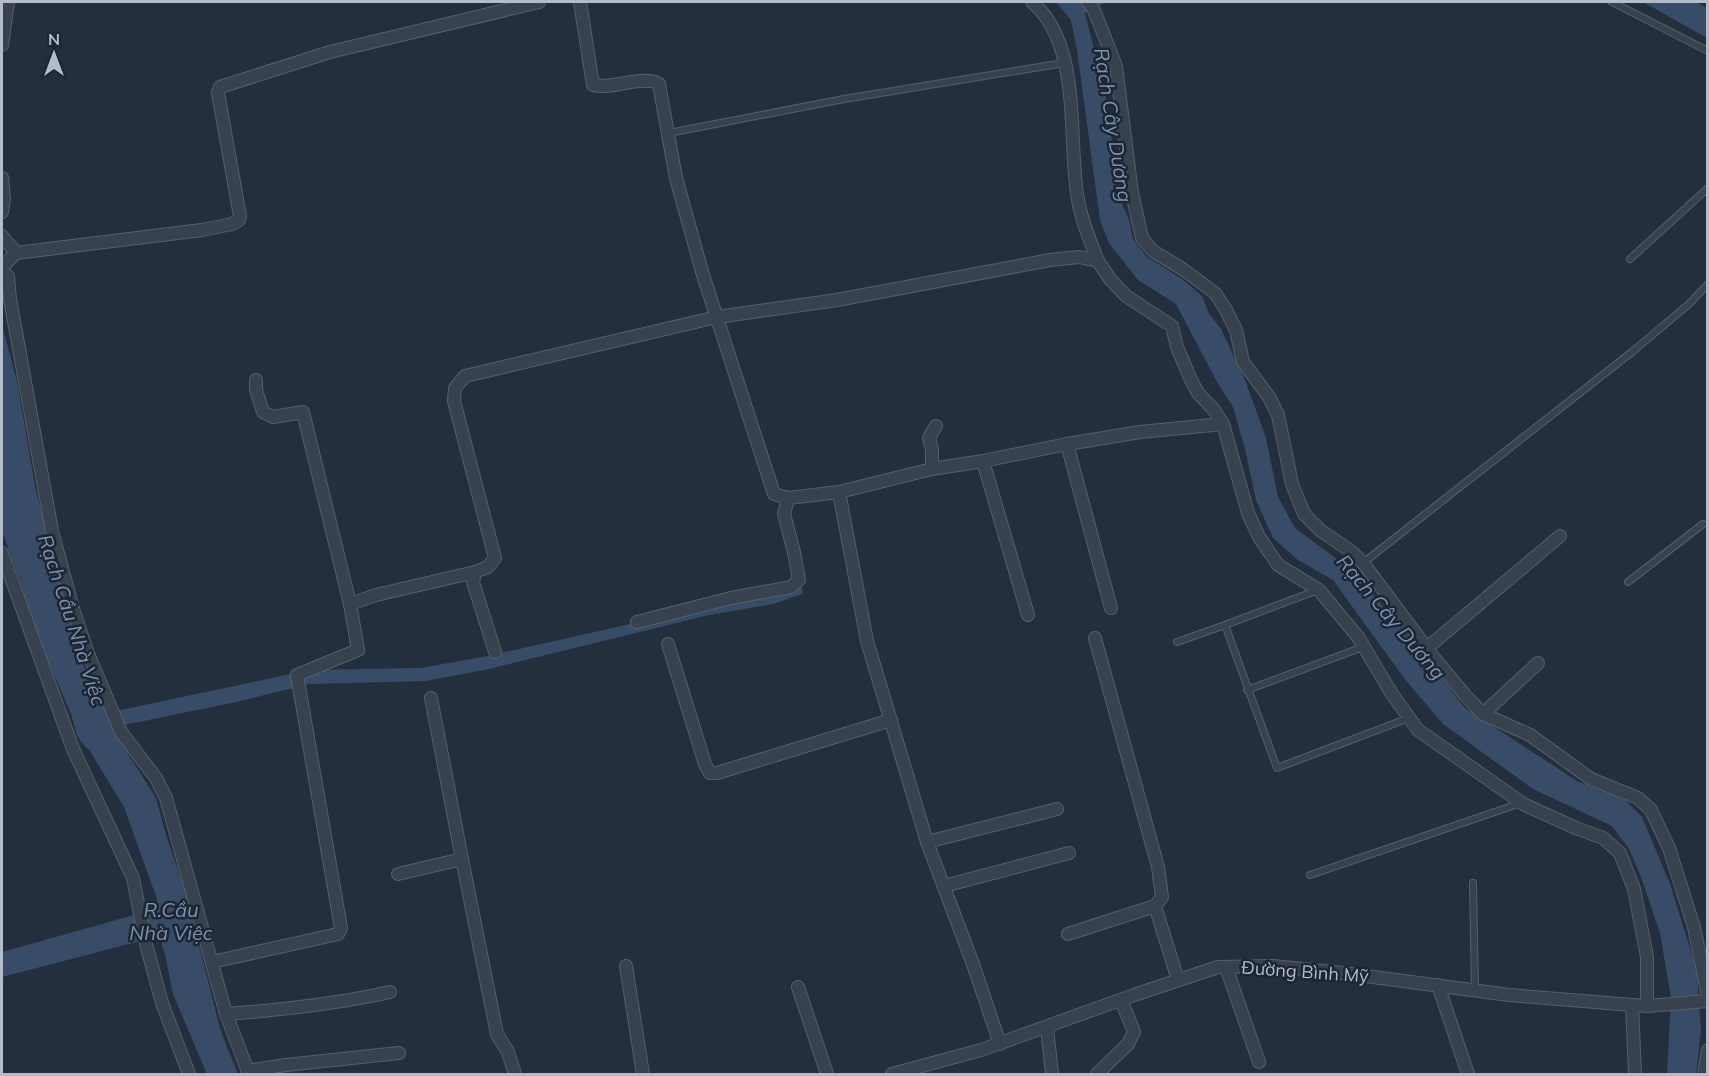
<svg xmlns="http://www.w3.org/2000/svg" width="1709" height="1076" viewBox="0 0 1709 1076" font-family="Mulish,sans-serif">
  <style>
    .water { fill: #394c67 }
    .lines { fill: none; stroke-linecap: round; stroke-linejoin: round }
    .lane-casing { stroke: #565f6c; stroke-width: 8 }
    .street-casing { stroke: #565f6c; stroke-width: 14 }
    .lane { stroke: #38414e; stroke-width: 6 }
    .street { stroke: #38414e; stroke-width: 12 }
    .labels { text-anchor: middle; stroke-width: 5; stroke-linejoin: round; paint-order: stroke }
    .street-label { font-size: 18px; fill: #b4bcc9; stroke: #1d2633 }
    .water-label { font-size: 20px; font-style: italic; fill: #7c92b1; stroke: #1d2633 }
  </style>
  <rect width="100%" height="100%" fill="#242f3e"/>
  <g class="water">
    <polygon points="1056,2 1106,2 1085,13 1106,97 1120,199 1129,220 1133,239 1147,257 1182,279 1202,296 1208,312 1221,329 1245,380 1266,438 1278,497 1295,528 1353,571 1408,636 1465,708 1577,781 1625,800 1642,817 1670,884 1697,971 1701,1031 1696,1074 1667,1074 1671,998 1660,933 1641,877 1629,849 1612,826 1533,789 1443,724 1404,678 1333,580 1298,560 1273,538 1256,500 1245,449 1233,407 1217,382 1176,304 1138,280 1109,243 1100,220 1077,50 1071,20"/>
    <polygon points="1643,2 1696,2 1707,8 1707,38"/>
    <polygon points="2,325 17,381 35,486 69,617 82,662 100,703 111,712 310,670 421,668 488,656 799,586 803,590 802,594 773,604 709,615 489,669 426,681 310,684 236,702 124,725 116,735 156,798 166,835 185,890 221,1032 238,1074 207,1074 173,994 165,954 160,939 152,938 2,977 2,952 152,910 157,905 157,899 124,807 90,751 81,742 77,735 71,714 32,623 22,586 2,531"/>
  </g>
  <g class="lines">
    <defs>
      <g id="lane">
        <polyline points="1612,2 1708,51"/>
        <polyline points="669,133 844,99 1064,63"/>
        <polyline points="1630,259 1708,188"/>
        <polyline points="1363,563 1632,352 1689,304 1708,284"/>
        <polyline points="1628,582 1703,524"/>
        <polyline points="1225,625 1277,768 1409,718"/>
        <polyline points="1177,642 1225,625 1318,590"/>
        <polyline points="1247,690 1363,647"/>
        <polyline points="1310,875 1521,803"/>
        <polyline points="1473,883 1475,990"/>
      </g>
      <g id="street">
        <path d="M580 2 593 85C610 90 647 74 659 84L676 178 703 275 774 494 788 498 839 492 932 469 983 461 1067 444 1140 432 1223 424"/>
        <path d="M1032 2C1083 45 1067 140 1078 200 1082 222 1090 241 1098 261"/>
        <polyline points="1088,2 1094,10 1116,66 1132,193 1142,238 1153,251 1184,270 1215,293 1226,310 1236,330 1243,362 1269,397 1278,415 1292,484 1304,514 1320,530 1352,552 1363,563 1434,658 1465,695 1483,714 1530,735 1591,779 1638,798 1651,810 1669,848 1694,927 1708,996"/>
        <polyline points="2,45 8,2"/>
        <polyline points="2,178 4,199 2,212"/>
        <polyline points="2,236 16,253 2,267"/>
        <polyline points="16,253 202,230 232,224 239,220 240,216 218,93 220,87 330,52 539,2"/>
        <polyline points="2,272 8,276 10,299 52,531 74,612 87,651 121,732 156,778 166,798 226,1014 249,1074"/>
        <polyline points="256,380 256,390 263,412 273,417 303,412 350,604"/>
        <polyline points="1067,444 1111,608"/>
        <polyline points="983,461 1028,615"/>
        <polyline points="932,469 932,450 929,438 936,426"/>
        <polyline points="839,492 867,641 927,842 973,964 1000,1044"/>
        <polyline points="2,553 73,749 133,878 146,944 162,1003 189,1074"/>
        <polyline points="637,622 731,598 791,587 799,580 794,552 784,514 788,498"/>
        <polyline points="668,644 705,764 710,773 717,773 891,720"/>
        <polyline points="1427,648 1560,536"/>
        <polyline points="495,652 473,582 475,572 488,567 495,558 454,401 455,388 465,376 717,317 837,300 1050,260 1079,257 1098,261 1110,279 1126,296 1172,326 1177,347 1191,380 1198,393 1214,410 1223,424 1248,513 1259,537 1278,565 1319,590 1358,637 1392,694 1418,730 1525,805 1576,828 1603,838 1620,853 1634,889 1647,957 1647,1006"/>
        <polyline points="1483,714 1538,663"/>
        <polyline points="927,842 1057,809"/>
        <polyline points="462,859 497,1034 508,1052 515,1074"/>
        <polyline points="398,874 462,859 431,698"/>
        <polyline points="944,886 1069,853"/>
        <polyline points="1155,906 1178,980"/>
        <polyline points="1068,934 1155,906 1162,897 1158,867 1095,638"/>
        <polyline points="212,962 338,934 341,928 297,675 358,650 350,604 376,595 475,572"/>
        <polyline points="626,966 643,1074"/>
        <polyline points="1226,967 1259,1062"/>
        <polyline points="1438,985 1468,1074"/>
        <polyline points="798,987 827,1074"/>
        <polyline points="1632,1005 1635,1074"/>
        <path d="M226 1014C281 1010 336 1004 390 992"/>
        <polyline points="1047,1028 1052,1074"/>
        <polyline points="247,1071 286,1065 399,1053"/>
        <polyline points="892,1074 981,1050 1134,995 1218,967 1273,966 1343,973 1509,995 1632,1005 1647,1006 1708,1001"/>
        <polyline points="1097,1074 1128,1044 1134,1032 1121,1000"/>
        <polyline points="1704,1074 1708,1050"/>
      </g>
    </defs>
    <use href="#lane" class="lane-casing"/>
    <use href="#street" class="street-casing"/>
    <use href="#lane" class="lane"/>
    <use href="#street" class="street"/>
  </g>
  <g class="labels">
    <g class="street-label">
      <text transform="translate(1305 972) rotate(4)" y="6">Đường Bình Mỹ</text>
    </g>
    <g class="water-label">
      <text transform="translate(1113 125) rotate(81)" y="7">Rạch Cây Dương</text>
      <text transform="translate(1391 617) rotate(50)" y="7">Rạch Cây Dương</text>
      <text transform="translate(72 620) rotate(72)" y="7">Rạch Cầu Nhà Việc</text>
      <text x="171" y="917">R.Cầu<tspan x="171" dy="23">Nhà Việc</tspan></text>
    </g>
  </g>
  <rect width="1709" height="1076" fill="none" stroke="#b4bcc9" stroke-width="6"/>
  <g transform="translate(54 54)" stroke="#1d2633" stroke-width="4.5" paint-order="stroke">
  <path d="M0-4.5L10 22L0 15L-10 22Z" fill="#b4bcc9"/>
  <text y="-9" font-size="16" font-weight="bold" text-anchor="middle" fill="#b4bcc9">N</text>
  </g>
</svg>
